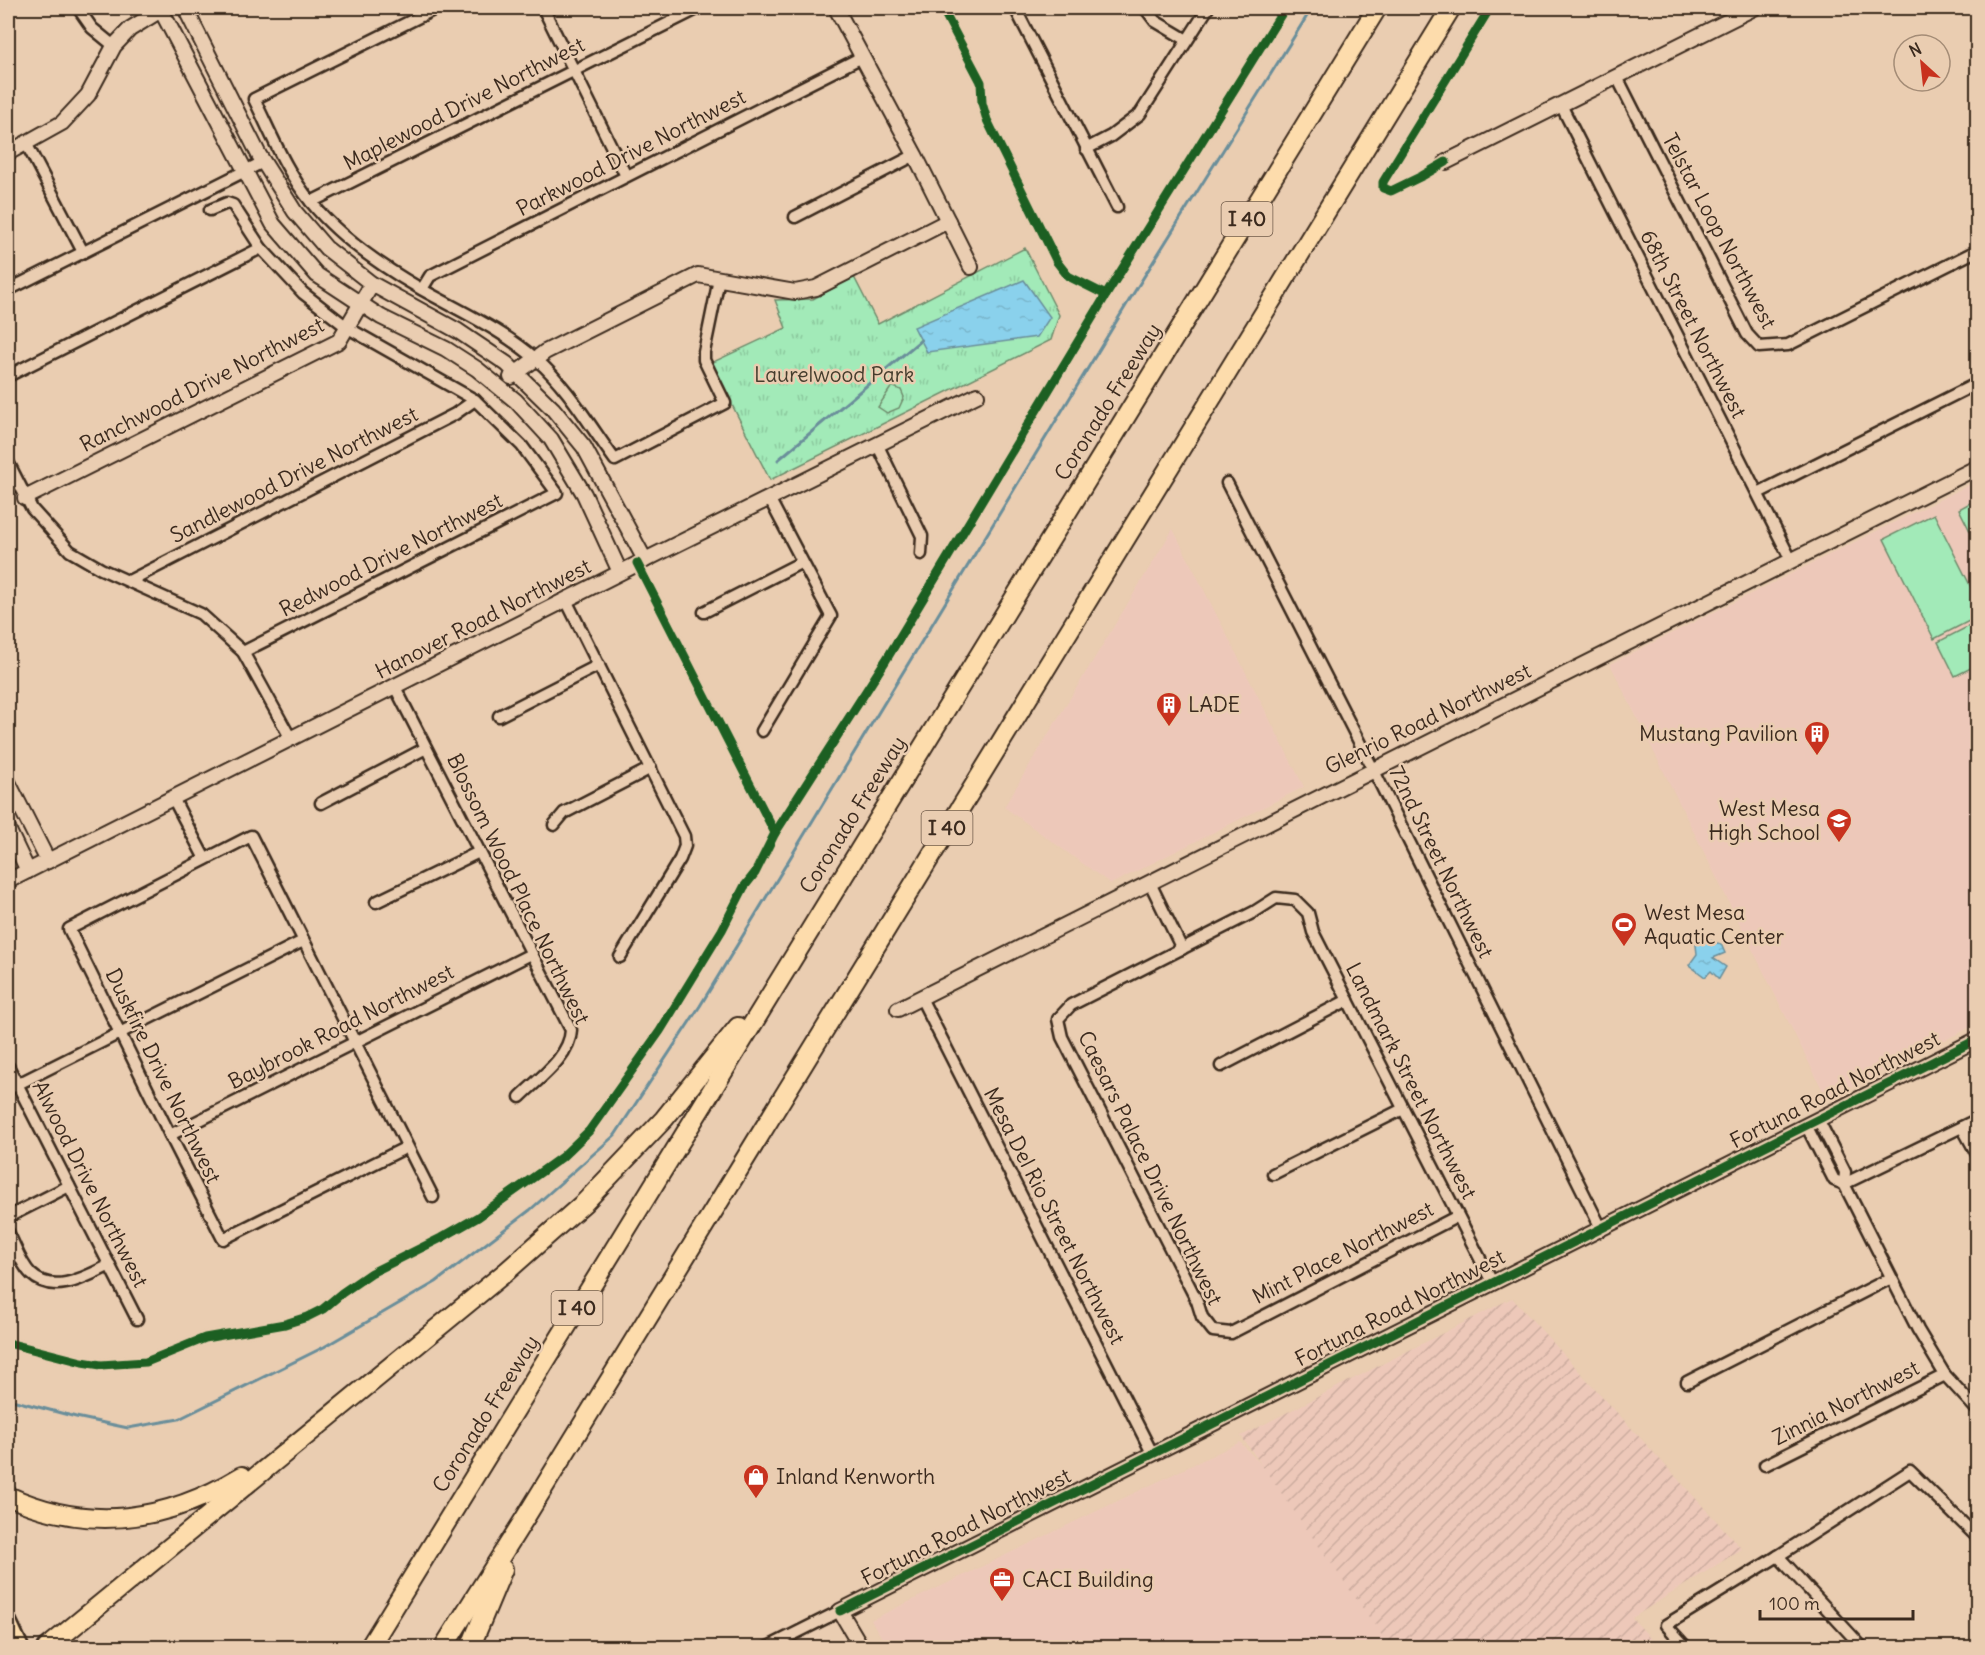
<svg xmlns="http://www.w3.org/2000/svg" width="1985" height="1655" viewBox="0 0 1985 1655" font-family="Delius,sans-serif">
  <style>
    .built { fill: #edc8b9 }
    .industrial { fill: url(#industrial-furrows) }
    .grass { fill: url(#grass-tufts); stroke: #6e8a6b; stroke-width: 1.5 }
    .garden { fill: #a2eab8; stroke: #6e8a6b; stroke-width: 1.5 }
    .water { fill: url(#water-ripples); stroke: #6a8e9a; stroke-width: 1.5 }
    .lines { fill: none; stroke-linecap: round; stroke-linejoin: round }
    .stream { stroke: #6a8e9a; stroke-width: 3 }
    .street-casing { stroke: #3b2a1e; stroke-width: 15 }
    .secondary-casing { stroke: #3b2a1e; stroke-width: 18 }
    .primary-casing { stroke: #3b2a1e; stroke-width: 21 }
    .highway-casing { stroke: #3b2a1e; stroke-width: 22 }
    .street { stroke: #eacdb1; stroke-width: 10 }
    .secondary { stroke: #eacdb1; stroke-width: 14 }
    .primary { stroke: #fddcac; stroke-width: 16 }
    .highway { stroke: #fddcac; stroke-width: 18 }
    .cycleway-casing { stroke: #eacdb1; stroke-width: 13 }
    .cycleway { stroke: #1b5e20; stroke-width: 9 }
    .labels { text-anchor: middle; stroke-width: 5; stroke-linejoin: round; paint-order: stroke }
    .shield { fill: #eacdb1; stroke: #705b4a; stroke-width: 1.5 }
    .shield-label { font-size: 20px; font-weight: bold; fill: #3b2a1e }
    .street-label { font-size: 21px; fill: #3b2a1e; stroke: #eacdb1 }
    .park-label { font-size: 21px; fill: #453d2d; stroke: #eacdb1 }
    .poi-label { font-size: 21px; fill: #3b2a1e; stroke: #eacdb1; text-anchor: start }
  </style>
  <defs>
    <pattern id="industrial-furrows" width="10" height="10" patternUnits="userSpaceOnUse" patternTransform="scale(1.5)"><rect width="10" height="10" fill="#edc8b9"/><path d="M-1 1l2-2M0 10L10 0M9 11l2-2" fill="none" stroke="#ccac9f"/></pattern>
    <pattern id="grass-tufts" width="24" height="20" patternUnits="userSpaceOnUse" patternTransform="scale(1.5)"><rect width="24" height="20" fill="#a2eab8"/><path d="M3 7l-1-3M5 7V3M7 7l1-3M15 17l-1-3M17 17v-4M19 17l1-3" fill="none" stroke="#8cc99e"/></pattern>
    <pattern id="water-ripples" width="26" height="14" patternUnits="userSpaceOnUse" patternTransform="scale(1.5)"><rect width="26" height="14" fill="#8ad1ec"/><path d="M2 4q2-2 4 0t4 0M15 11q2-2 4 0t4 0" fill="none" stroke="#78b4ca"/></pattern>
  </defs>
  <rect width="100%" height="100%" fill="#eacdb1"/>
  <filter id="ink" filterUnits="userSpaceOnUse"><feTurbulence type="fractalNoise" baseFrequency=".0167" numOctaves="2"/><feDisplacementMap in="SourceGraphic" scale="12" xChannelSelector="R" yChannelSelector="G"/><feConvolveMatrix kernelMatrix="1 2 1 2 8 2 1 2 1" color-interpolation-filters="sRGB"/></filter>
  <g filter="url(#ink)">
    <g class="built">
      <polygon points="1977,481 1977,1024 1827,1099 1610,664"/>
      <polygon points="1173,529 1304,787 1111,884 1004,807"/>
      <polygon points="1240,1442 1432,1647 888,1648 871,1620"/>
    </g>
    <polygon class="industrial" points="1512,1298 1742,1549 1632,1618 1659,1647 1390,1647 1241,1436"/>
    <polygon class="grass" points="1025,248 1059,315 1051,340 770,480 711,363 786,328 775,300 813,299 854,277 878,324"/>
    <g class="garden">
      <polygon points="892,386 901,390 904,397 899,408 887,413 878,407"/>
      <polygon points="1977,499 1977,545 1959,509"/>
      <polygon points="1934,514 1978,601 1977,617 1934,639 1884,539"/>
      <polygon points="1977,622 1977,665 1955,676 1938,642"/>
    </g>
    <g class="water">
      <polygon points="1024,280 1050,317 1037,337 927,352 914,327"/>
      <polygon points="1695,936 1721,944 1725,953 1713,958 1726,967 1719,979 1711,971 1705,977 1689,965 1697,954"/>
    </g>
    <g class="lines">
      <g class="stream">
        <polyline points="778,460 921,340"/>
        <polyline points="8,1399 76,1417 128,1428 179,1419 324,1347 436,1282 530,1210 615,1135 700,1006 1130,299 1312,8"/>
      </g>
      <defs>
        <g id="street">
          <polyline points="78,8 92,28 114,46"/>
          <path d="M437 8 254 99C271 133 286 172 311 202 340 238 381 266 421 289 460 311 503 330 537 360 568 387 590 426 615 460L725 403 704 360V352L719 279"/>
          <polyline points="543,8 626,176"/>
          <polyline points="1015,8 1117,207"/>
          <polyline points="1145,8 1155,21 1187,40"/>
          <polyline points="1617,77 1747,334 1759,347 1788,345 1978,250"/>
          <polyline points="1561,105 1791,560"/>
          <polyline points="26,143 83,252"/>
          <polyline points="1086,149 1111,136 1140,114 1208,8"/>
          <polyline points="311,202 699,8"/>
          <polyline points="210,210 227,203 233,205 261,248 303,293 348,328 475,400 522,446 557,493 243,652"/>
          <polyline points="795,217 915,155"/>
          <polyline points="422,289 430,276 862,57"/>
          <polyline points="8,290 263,162"/>
          <polyline points="8,376 261,248"/>
          <polyline points="877,444 922,536 921,554"/>
          <polyline points="8,462 32,509 70,551 101,569 201,614 243,652 291,739"/>
          <polyline points="1227,483 1373,769 1601,1228"/>
          <polyline points="1758,493 1978,383"/>
          <polyline points="129,581 455,414 475,400"/>
          <polyline points="566,600 684,836 685,846 680,859 620,957"/>
          <polyline points="704,612 802,562"/>
          <path d="M395 687 571 1030C570 1057 538 1079 520 1097"/>
          <polyline points="499,716 599,665"/>
          <polyline points="762,731 831,616 769,498"/>
          <polyline points="173,798 205,859"/>
          <polyline points="321,803 426,748"/>
          <polyline points="554,825 564,813 651,768"/>
          <polyline points="1150,883 1182,949"/>
          <polyline points="376,902 479,852"/>
          <polyline points="921,998 1152,1453"/>
          <polyline points="8,1066 137,1319"/>
          <polyline points="1221,1066 1348,1000"/>
          <polyline points="8,1089 303,941"/>
          <polyline points="1818,1119 1845,1172 1844,1184 1918,1330 1945,1375 1978,1411"/>
          <polyline points="1806,1125 1834,1180 1844,1184"/>
          <polyline points="1962,1127 1978,1156"/>
          <polyline points="170,1135 531,954"/>
          <polyline points="407,1147 223,1239 170,1135 69,929 251,836 433,1197"/>
          <polyline points="1273,1174 1403,1109"/>
          <polyline points="1844,1184 1978,1119"/>
          <polyline points="1458,1216 1231,1333 1213,1331 1202,1317 1197,1301 1062,1037 1058,1019 1071,1005 1254,912 1276,898 1295,900 1308,913 1313,932 1492,1282"/>
          <polyline points="8,1217 69,1186"/>
          <path d="M8 1232C15 1245 20 1263 31 1274 54 1296 87 1276 110 1265"/>
          <polyline points="1687,1382 1891,1278"/>
          <polyline points="1765,1465 1945,1375"/>
          <polyline points="766,1648 840,1611"/>
          <polyline points="1687,1648 1666,1625 1778,1556"/>
          <polyline points="1863,1648 1778,1556 1910,1471 1978,1538"/>
        </g>
        <g id="secondary">
          <polyline points="160,8 273,224 317,275 381,317 446,349 477,369 516,401 551,439 584,494 620,572"/>
          <polyline points="185,8 259,155 295,212 326,248 372,284 458,331 507,364 553,409 584,447 645,560"/>
          <polyline points="836,8 915,155 971,267"/>
          <polyline points="8,153 62,123 88,95 114,46 130,29 164,8"/>
          <polyline points="1446,162 1754,8"/>
          <polyline points="511,377 545,352 698,275 795,292 816,288 948,221"/>
          <polyline points="25,498 339,341 372,284"/>
          <polyline points="8,782 48,861"/>
          <polyline points="8,829 28,871"/>
          <polyline points="8,881 645,560 977,395"/>
          <polyline points="898,1009 1978,467"/>
          <polyline points="862,1648 840,1611 1978,1039"/>
        </g>
        <polyline id="primary" points="8,1622 20,1648"/>
        <g id="highway">
          <path d="M8 1496C89 1533 166 1522 242 1476"/>
          <polyline points="47,1648 507,1271 585,1202 664,1119 738,1027"/>
          <polyline points="369,1648 1377,8"/>
          <polyline points="443,1648 525,1518 1451,8"/>
          <polyline points="470,1648 503,1569"/>
        </g>
      </defs>
      <use href="#street" class="street-casing"/>
      <use href="#secondary" class="secondary-casing"/>
      <use href="#primary" class="primary-casing"/>
      <use href="#highway" class="highway-casing"/>
      <use href="#street" class="street"/>
      <use href="#secondary" class="secondary"/>
      <use href="#primary" class="primary"/>
      <use href="#highway" class="highway"/>
      <defs>
        <g id="cycleway">
          <polyline points="942,8 981,82 982,103 987,120 1057,262 1068,276 1106,295 1285,8"/>
          <polyline points="1446,162 1422,176 1391,191 1383,188 1383,182 1490,8"/>
          <polyline points="637,563 775,833 886,660 1106,295"/>
          <polyline points="8,1343 82,1362 101,1365 146,1362 205,1338 285,1324 307,1317 323,1309 342,1293 371,1273 441,1238 478,1217 562,1157 589,1131 660,1031 722,930 744,887 755,873 775,833"/>
          <polyline points="840,1611 1978,1039"/>
        </g>
      </defs>
      <use href="#cycleway" class="cycleway-casing"/>
      <use href="#cycleway" class="cycleway"/>
    </g>
  </g>
  <defs>
    <symbol id="building-pin" viewBox="-11 -11 22 30"><path d="M0 17L-7.5 6A9.5 9.5 0 1 1 7.5 6Z" fill="#c8321e" stroke="#eacdb1"/><path d="M-4-6H4V6H1V3H-1V6H-4ZM-2.5-4.3h1.7v1.8h-1.7ZM.8-4.3h1.7v1.8H.8ZM-2.5-1h1.7V.8h-1.7ZM.8-1h1.7V.8H.8Z" fill="#fff"/></symbol>
    <symbol id="school-pin" viewBox="-11 -11 22 30"><path d="M0 17L-7.5 6A9.5 9.5 0 1 1 7.5 6Z" fill="#c8321e" stroke="#eacdb1"/><path d="M0-5L7-2L0 1L-7-2ZM-4 1L0 2.5L4 1V4Q0 6-4 4Z" fill="#fff"/></symbol>
    <symbol id="stadium-pin" viewBox="-11 -11 22 30"><path d="M0 17L-7.5 6A9.5 9.5 0 1 1 7.5 6Z" fill="#c8321e" stroke="#eacdb1"/><path d="M0-5a6.5 5 0 1 0 0 10a6.5 5 0 1 0 0-10ZM-3.5-1.8h7v3.6h-7Z" fill="#fff"/></symbol>
    <symbol id="shop-pin" viewBox="-11 -11 22 30"><path d="M0 17L-7.5 6A9.5 9.5 0 1 1 7.5 6Z" fill="#c8321e" stroke="#eacdb1"/><path d="M-5-2.5h2.3a2.7 3.5 0 0 1 5.4 0H5L5.5 6h-11ZM-1.5-2.5h3a1.5 2.3 0 0 0-3 0Z" fill="#fff"/></symbol>
    <symbol id="office-pin" viewBox="-11 -11 22 30"><path d="M0 17L-7.5 6A9.5 9.5 0 1 1 7.5 6Z" fill="#c8321e" stroke="#eacdb1"/><path d="M-6-3h4V-5.5h4V-3h4V5H-6ZM-1-4.5V-3h2v-1.5ZM-6 0V1H6V0Z" fill="#fff"/></symbol>
  </defs>
  <g fill-rule="evenodd">
    <use href="#building-pin" x="1154" y="690" width="30" height="40"/>
    <use href="#building-pin" x="1802" y="719" width="30" height="40"/>
    <use href="#school-pin" x="1824" y="806" width="30" height="40"/>
    <use href="#stadium-pin" x="1609" y="910" width="30" height="40"/>
    <use href="#shop-pin" x="741" y="1462" width="30" height="40"/>
    <use href="#office-pin" x="987" y="1565" width="30" height="40"/>
  </g>
  <g class="labels">
    <g class="shield">
      <rect x="1221.5" y="202" width="51" height="34" rx="4.5"/>
      <rect x="921.5" y="811" width="51" height="34" rx="4.5"/>
      <rect x="551.5" y="1291" width="51" height="34" rx="4.5"/>
    </g>
    <g class="shield-label">
      <text x="1247" y="226">I 40</text>
      <text x="947" y="835">I 40</text>
      <text x="577" y="1315">I 40</text>
    </g>
    <g class="street-label">
      <text transform="translate(464 104) rotate(-27)" y="7">Maplewood Drive Northwest</text>
      <text transform="translate(631 153) rotate(-27)" y="7">Parkwood Drive Northwest</text>
      <text transform="translate(1719 231) rotate(62)" y="7">Telstar Loop Northwest</text>
      <text transform="translate(1693 324) rotate(63)" y="7">68th Street Northwest</text>
      <text transform="translate(202 385) rotate(-27)" y="7">Ranchwood Drive Northwest</text>
      <text transform="translate(1108 402) rotate(-58)" y="7">Coronado Freeway</text>
      <text transform="translate(294 475) rotate(-27)" y="7">Sandlewood Drive Northwest</text>
      <text transform="translate(391 555) rotate(-27)" y="7">Redwood Drive Northwest</text>
      <text transform="translate(483 619) rotate(-27)" y="7">Hanover Road Northwest</text>
      <text transform="translate(1428 719) rotate(-26)" y="7">Glenrio Road Northwest</text>
      <text transform="translate(853 815) rotate(-58)" y="7">Coronado Freeway</text>
      <text transform="translate(1441 862) rotate(64)" y="7">72nd Street Northwest</text>
      <text transform="translate(518 889) rotate(64)" y="7">Blossom Wood Place Northwest</text>
      <text transform="translate(341 1027) rotate(-27)" y="7">Baybrook Road Northwest</text>
      <text transform="translate(163 1076) rotate(64)" y="7">Duskfire Drive Northwest</text>
      <text transform="translate(1411 1081) rotate(63)" y="7">Landmark Street Northwest</text>
      <text transform="translate(1835 1090) rotate(-27)" y="7">Fortuna Road Northwest</text>
      <text transform="translate(1150 1168) rotate(64)" y="7">Caesars Palace Drive Northwest</text>
      <text transform="translate(90 1184) rotate(63)" y="7">Alwood Drive Northwest</text>
      <text transform="translate(1054 1216) rotate(63)" y="7">Mesa Del Rio Street Northwest</text>
      <text transform="translate(1343 1253) rotate(-27)" y="7">Mint Place Northwest</text>
      <text transform="translate(1400 1308) rotate(-27)" y="7">Fortuna Road Northwest</text>
      <text transform="translate(1846 1403) rotate(-27)" y="7">Zinnia Northwest</text>
      <text transform="translate(486 1414) rotate(-58)" y="7">Coronado Freeway</text>
      <text transform="translate(966 1527) rotate(-27)" y="7">Fortuna Road Northwest</text>
    </g>
    <g class="park-label">
      <text x="834" y="382">Laurelwood Park</text>
    </g>
    <g class="poi-label">
      <text x="1188" y="712">LADE</text>
      <text x="1798" y="741" text-anchor="end">Mustang Pavilion</text>
      <text x="1820" y="816" text-anchor="end">West Mesa<tspan x="1820" dy="24">High School</tspan></text>
      <text x="1644" y="920">West Mesa<tspan x="1644" dy="24">Aquatic Center</tspan></text>
      <text x="776" y="1484">Inland Kenworth</text>
      <text x="1022" y="1587">CACI Building</text>
    </g>
  </g>
  <rect width="1985" height="1655" fill="none" stroke="#eacdb1" stroke-width="30"/>
  <rect x="15" y="15" width="1955" height="1625" fill="none" stroke="#3b2a1e" stroke-width="2" filter="url(#ink)"/>
  <g transform="translate(1922 63) rotate(333)"><circle r="28" fill="#eacdb1" stroke="#a48c76" stroke-width="1.5"/>
  <path d="M0-4.5L10 22L0 15L-10 22Z" fill="#c8321e"/>
  <text y="-9" font-size="16" font-weight="bold" text-anchor="middle" fill="#3b2a1e">N</text>
  </g>
  <path d="M1760 1610v9h153v-9" fill="none" stroke="#3b2a1e" stroke-width="3"/>
  <text x="1769" y="1610" font-size="18" fill="#3b2a1e" stroke="#eacdb1" stroke-width="4.5" paint-order="stroke">100 m</text>
</svg>
